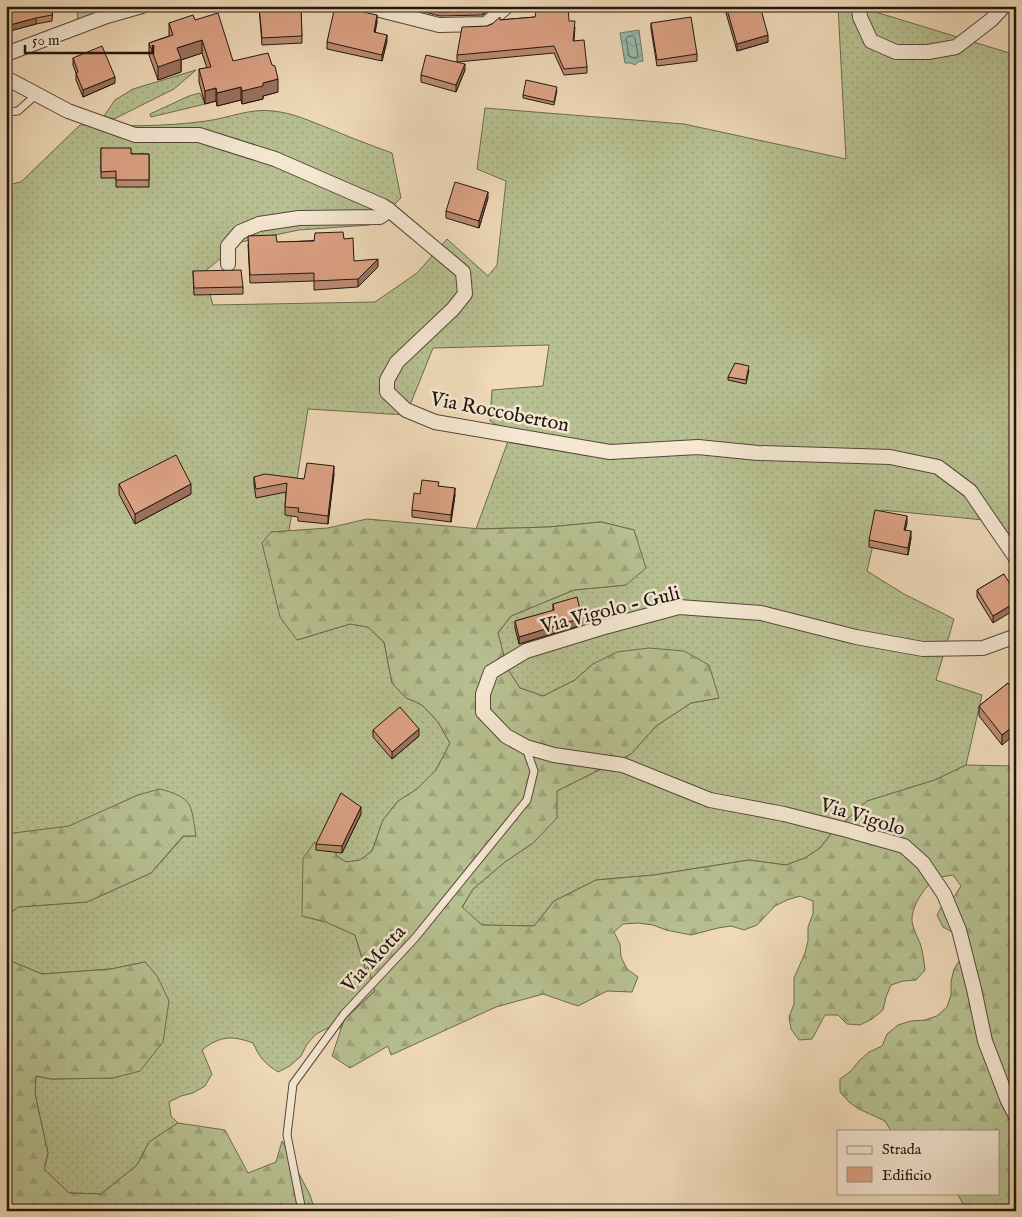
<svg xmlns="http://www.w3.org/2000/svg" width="1022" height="1217" viewBox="0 0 1022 1217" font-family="'IM FELL English',serif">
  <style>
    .grass { fill: url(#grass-dots); stroke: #6c6a50 }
    .forest { fill: url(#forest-firs); stroke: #6c6a50 }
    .water { fill: url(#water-waves); stroke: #69796d }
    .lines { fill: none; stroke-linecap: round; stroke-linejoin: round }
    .shore { stroke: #5d685e; stroke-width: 1 }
    .lane-casing { stroke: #54463a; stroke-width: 9 }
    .street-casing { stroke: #54463a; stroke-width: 16 }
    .lane { stroke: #f5e7d2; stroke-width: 7 }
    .street { stroke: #f5e7d2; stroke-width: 14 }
    .wall { fill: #bd8b72; stroke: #20150f }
    .shaded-wall { fill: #9a715d; stroke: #20150f }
    .building { fill: #dca285; stroke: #20150f }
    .labels { text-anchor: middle; stroke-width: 5; stroke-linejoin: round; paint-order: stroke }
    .street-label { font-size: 20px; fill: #20150f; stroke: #f5e7d2 }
  </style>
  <defs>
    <pattern id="grass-dots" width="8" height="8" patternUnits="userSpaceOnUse" patternTransform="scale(1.25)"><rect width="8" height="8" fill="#b7c091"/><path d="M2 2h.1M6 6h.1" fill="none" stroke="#9da47c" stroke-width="1.8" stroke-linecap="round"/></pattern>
    <pattern id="forest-firs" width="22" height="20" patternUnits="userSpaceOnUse" patternTransform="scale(1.25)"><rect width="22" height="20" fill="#b7c091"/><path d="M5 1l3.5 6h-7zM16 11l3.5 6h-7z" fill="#9da47c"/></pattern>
    <pattern id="water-waves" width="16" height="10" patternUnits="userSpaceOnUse" patternTransform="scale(1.25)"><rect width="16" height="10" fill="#9abbac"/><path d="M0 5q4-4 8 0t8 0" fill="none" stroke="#84a093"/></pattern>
  </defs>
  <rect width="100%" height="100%" fill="#f0dab9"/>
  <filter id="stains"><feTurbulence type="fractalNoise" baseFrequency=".004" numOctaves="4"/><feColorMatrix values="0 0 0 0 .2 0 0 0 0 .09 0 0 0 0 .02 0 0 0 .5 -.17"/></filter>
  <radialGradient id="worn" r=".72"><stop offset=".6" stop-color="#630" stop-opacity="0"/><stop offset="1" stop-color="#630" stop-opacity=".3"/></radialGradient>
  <g class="grass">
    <polygon points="78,6 142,6 77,27"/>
    <path d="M838 6H856L1016 55V546L994 521 881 510 867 571 904 594 954 619 936 680 982 695 966 765 935 780 867 801 832 833 820 848 805 858 786 865 749 860 654 875 596 880 554 901 534 926 482 925 462 908 473 889 505 862 533 843 557 791 631 754 656 726 691 703 719 698 593 664 575 680 543 696 520 688 507 668 498 633 511 616 574 590 626 585 634 530 601 522 549 527 476 529 511 433 490 421 492 390 543 386 549 345 433 348 406 415 308 409 289 531 271 532 297 640 350 624 368 627 384 642 392 683 406 698 414 701 423 706 438 722 450 743 436 770 417 789 398 801 383 820 372 851 360 860 346 862 338 857 302 916 326 922 355 935 365 969 368 967 375 991 344 1019 341 1028H328L316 1034 307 1044 301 1056 290 1066 278 1072C264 1063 260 1058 253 1043 231 1035 220 1036 202 1050L212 1074 205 1086 193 1093 181 1096 169 1102 171 1116 178 1123 149 1142 137 1165 101 1194 69 1193 44 1169 48 1153 35 1094 36 1076 51 1079 113 1078 145 962 111 969 42 974 6 959V916L18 907 87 902 151 873 184 836H196L138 795 69 827 6 834V185L21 182 80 125C122 126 164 127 206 121 229 118 250 108 273 111 293 113 310 121 328 128 349 137 370 145 392 153L401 198 389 210 369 225 299 230 241 242 204 272 213 305 375 302 417 273 447 239 488 276 497 265 506 181 477 169 485 108 684 124 846 159Z"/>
    <polygon points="196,70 174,89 114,119 104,116 115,100 133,89"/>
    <polygon points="200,93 205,104 151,117 150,114 189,96"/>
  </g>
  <g class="forest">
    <path d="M367 519 481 529 549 527 601 522 634 530 646 568 626 585 574 590 511 616 498 633 507 668 520 688 543 696 575 680 593 664 617 652 649 648 684 651 709 665 719 698 691 703 656 726 631 754 557 791V818L533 843 505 862 473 889 462 907 482 925 534 926 554 901 596 880 654 875 749 860 786 865 805 858 820 848 832 833 867 801 935 780 966 765 1016 766V1211H967L957 1193H998V1131H891L885 1121 859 1109 849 1102 840 1092V1079L851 1071 859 1061 869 1052 882 1046 887 1034 898 1025 911 1021 925 1020 937 1016 947 1007 951 995V982L954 969 961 958 954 933 943 927 937 915 943 904 954 897 961 886 953 875C949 876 945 876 941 877 927 881 911 906 912 921 913 929 917 936 920 943 923 952 924 961 925 970L916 980 903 981 891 985 886 997 883 1010 872 1019 860 1025 847 1024 838 1015H825L812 1039 799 1040 791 1029 789 1017 794 1004V978L805 953 808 941V927L813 914V901L800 896 787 900 775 906 757 925 744 930 731 926 718 928 691 935 666 930 653 925 638 923 623 924 614 932 620 944 621 957 627 969 638 977 632 992 607 991 578 1006 543 994 496 1007 391 1055 388 1046 350 1068 332 1056 344 1020 375 991 368 967 362 970 365 967 355 935 326 922 302 916 303 858 315 842 334 850 338 857 346 862 360 860 372 851 383 820 398 801 417 789 436 770 450 743 438 722 423 706 414 701 406 698 392 683 384 642 368 627 350 624 297 640 280 617 262 543 271 532 328 528Z"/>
    <path d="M160 789C193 798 191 804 196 836H183L151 873 87 902 18 907 6 916V834L69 826 138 795Z"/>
    <polygon points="6,959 42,974 111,969 145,962 157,976 169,1001 163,1042 140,1071 113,1078 51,1079 36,1076 35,1094 48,1153 44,1169 69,1193 101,1194 137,1165 149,1142 178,1123 225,1130 248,1173 276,1162 282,1141 310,1195 315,1211 6,1211"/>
  </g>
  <polygon class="water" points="639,30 643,61 638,62 635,65 631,63 625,63 620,33"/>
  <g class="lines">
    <polygon class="shore" points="633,36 635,38 638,55 637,57 633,58 629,56 626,39 627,37"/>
    <defs>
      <g id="lane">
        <polyline points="6,112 18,111 37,94"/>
        <polyline points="302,1211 287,1135 293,1084 344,1014 415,938 527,800 534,771 526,748"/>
      </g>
      <g id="street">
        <polyline points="364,6 439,25 486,24 507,6"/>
        <polyline points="859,6 860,17 871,41 896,52 928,52 956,47 991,20 1004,6"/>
        <polyline points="6,54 107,16 142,6"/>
        <polyline points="6,78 68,111 135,135 199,135 275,159 383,206 389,210 463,272 465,294 453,309 397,362 387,380 387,392 406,410 435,422 610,452 698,447 758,453 890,457 938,467 970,491 1016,558"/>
        <polyline points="228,264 228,246 240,232 259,224 299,218 380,217 389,210"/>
        <polyline points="1016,636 983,648 923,649 856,637 761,613 679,607 601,628 526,651 491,672 483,694 483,712 506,736 526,747 554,755 623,765 710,800 784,814 847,830 904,846 923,863 944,894 959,930 974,989 985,1041 1008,1101 1016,1116"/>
      </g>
    </defs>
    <use href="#lane" class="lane-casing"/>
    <use href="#street" class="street-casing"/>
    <use href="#lane" class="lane"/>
    <use href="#street" class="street"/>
  </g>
  <g class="wall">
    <polygon points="6,6 53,6 52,21 36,24 6,32"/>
    <polygon points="259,6 301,6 302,43 262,45"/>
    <polygon points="404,6 493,6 483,15 440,16 413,9 413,7 404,7"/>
    <polygon points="724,6 760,6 768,42 737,51"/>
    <polygon points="535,17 569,21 575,27 574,41 587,67 587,73 564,75 554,53 457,62 457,55 487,26 500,20"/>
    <polygon points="195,20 233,61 278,92 263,96 263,99 242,104 241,100 217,106 216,101 205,104 199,82 199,69 207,68 202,53 181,60 181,72 158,80 149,55 149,43 169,36 169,23"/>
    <polygon points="377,22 375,32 387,41 382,61 327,49 327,42"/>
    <polygon points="651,23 697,54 697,61 657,66 651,29"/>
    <polygon points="73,58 115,83 83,97 76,80 76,73 73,65"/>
    <polygon points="465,70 456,92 421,82 421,75"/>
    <polygon points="557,90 554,105 523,98 523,95"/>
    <polygon points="101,148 131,154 149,154 149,187 116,187 116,178 101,178"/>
    <polygon points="488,198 479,228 446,218 446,211"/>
    <polygon points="344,239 354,261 378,267 358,287 314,290 314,281 250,283 248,244"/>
    <polygon points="193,271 243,287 243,294 194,295"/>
    <polygon points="749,370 746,384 728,380 728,377"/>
    <polygon points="334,474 328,524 298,521 298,517 285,515 285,507 286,492 256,498 254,485 254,477 304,479"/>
    <polygon points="119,484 191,494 135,524 119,494"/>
    <polygon points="439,486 455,495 451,522 412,517 412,510 420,494"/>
    <polygon points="907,523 905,530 911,538 908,555 869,547 869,540"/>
    <polygon points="1004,574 993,623 977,597 977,590"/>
    <polygon points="553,604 582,625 519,644 515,628 515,621 553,611"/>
    <polygon points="1008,683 1002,745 979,716 979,706"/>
    <polygon points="373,730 419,736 392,759 373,737"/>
    <polygon points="361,814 342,853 316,850 316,844"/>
  </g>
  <g class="shaded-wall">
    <polygon points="488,6 493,6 483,15 483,11"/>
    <polygon points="377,15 377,22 374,38 374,32"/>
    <polygon points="36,18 36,24 6,32 6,26"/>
    <polygon points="387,35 387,41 382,61 382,55"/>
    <polygon points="768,35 768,42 737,51 737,44"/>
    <polygon points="202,40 202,53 181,60 181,72 158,80 158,67 177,48"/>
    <polygon points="465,64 465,70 456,92 456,85"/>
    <polygon points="115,77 115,83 83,97 83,90"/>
    <polygon points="278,79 278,92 263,96 263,99 242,104 242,91 263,83"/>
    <polygon points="241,87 241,100 217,106 217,93"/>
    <polygon points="216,88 216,101 205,104 205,91"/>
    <polygon points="488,192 488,198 479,228 479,221"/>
    <polygon points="378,259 378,267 358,287 358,279"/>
    <polygon points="334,466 334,474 328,524 328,516"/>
    <polygon points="191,484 191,494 135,524 135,514"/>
    <polygon points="455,488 455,495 451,522 451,515"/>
    <polygon points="907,516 907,523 904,536 904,530"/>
    <polygon points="911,531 911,538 908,555 908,548"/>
    <polygon points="1016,602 1016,609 993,623 993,616"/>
    <polygon points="582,618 582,625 519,644 519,637"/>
    <polygon points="1016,724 1016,734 1002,745 1002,735"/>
    <polygon points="419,729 419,736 392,759 392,752"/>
    <polygon points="361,807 361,814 342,853 342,846"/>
  </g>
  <g class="building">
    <polygon points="6,6 53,6 52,15 36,18 6,26"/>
    <polygon points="259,6 301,6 302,36 262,38"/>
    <polygon points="335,6 377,15 374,32 387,35 382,55 327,42"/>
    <polygon points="419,6 488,6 483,11 440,12"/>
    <polygon points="537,6 568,6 569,21 575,21 573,41 584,40 587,67 564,69 554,46 457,55 462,27 487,26 492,24 500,17 500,20 535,17"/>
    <polygon points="726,6 760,6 768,35 737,44"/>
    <polygon points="218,13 233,61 268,53 272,65 275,66 278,79 263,83 263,86 242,91 241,87 217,93 216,88 205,91 199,69 211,67 202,40 177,48 181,59 158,67 149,43 173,35 169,23 193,15 195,20"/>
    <polygon points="691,17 697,54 657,60 651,23"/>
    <polygon points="102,46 115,77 83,90 76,73 78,72 73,58"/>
    <polygon points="426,55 465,64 456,85 421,75"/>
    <polygon points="526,80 557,87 554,102 523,95"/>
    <polygon points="101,148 131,148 131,154 149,154 149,180 116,180 116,171 101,172"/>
    <polygon points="455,182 488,192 479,221 446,211"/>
    <polygon points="343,232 344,239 353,238 354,261 378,259 358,279 314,281 314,273 250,275 248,236 276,235 277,242 314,241 315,233"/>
    <polygon points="241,270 243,287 194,288 193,271"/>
    <polygon points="735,363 749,366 746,380 728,377"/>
    <polygon points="176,455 191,484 135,514 119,484"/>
    <polygon points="307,463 334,466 328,516 298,512 299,508 285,507 287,483 256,489 254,477 265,474 304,479"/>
    <polygon points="422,480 439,482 438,486 455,488 451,515 412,510 414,493 420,494"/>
    <polygon points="875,510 907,516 904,530 911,531 908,548 869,540"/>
    <polygon points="1004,574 1016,594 1016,602 993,616 977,590"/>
    <polygon points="577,597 582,618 519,637 515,621 554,610 553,604"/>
    <polygon points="1008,683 1016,693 1016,724 1002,735 979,706"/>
    <polygon points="400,707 419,729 392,752 373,730"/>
    <polygon points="341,793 361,807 342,846 316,844"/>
  </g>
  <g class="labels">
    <g class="street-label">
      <text transform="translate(500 411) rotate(11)" y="7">Via Roccoberton</text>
      <text transform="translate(610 609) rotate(-14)" y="7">Via Vigolo - Guli</text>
      <text transform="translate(863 816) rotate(17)" y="7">Via Vigolo</text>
      <text transform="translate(373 958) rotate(-47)" y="7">Via Motta</text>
    </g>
  </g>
  <rect width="1022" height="1217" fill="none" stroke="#f0dab9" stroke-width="25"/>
  <rect x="8" y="8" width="1007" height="1202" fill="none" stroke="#20150f" stroke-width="2.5"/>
  <rect x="12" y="12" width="997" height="1192" fill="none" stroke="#20150f"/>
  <rect x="837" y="1130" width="162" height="65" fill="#f5e7d2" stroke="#a09384"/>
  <rect x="847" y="1146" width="25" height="8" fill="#f5e7d2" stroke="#a09384"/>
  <text x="882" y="1154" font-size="15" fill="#20150f">Strada</text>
  <rect x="847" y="1167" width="25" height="15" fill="#dca285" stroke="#a09384"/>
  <text x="882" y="1180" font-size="15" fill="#20150f">Edificio</text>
  <path d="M25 45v8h128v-8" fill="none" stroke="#20150f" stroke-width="2.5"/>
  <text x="32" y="45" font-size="15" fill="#20150f" stroke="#f5e7d2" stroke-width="4" paint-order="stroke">50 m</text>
  <rect width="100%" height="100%" filter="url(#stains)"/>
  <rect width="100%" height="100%" fill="url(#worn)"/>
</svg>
